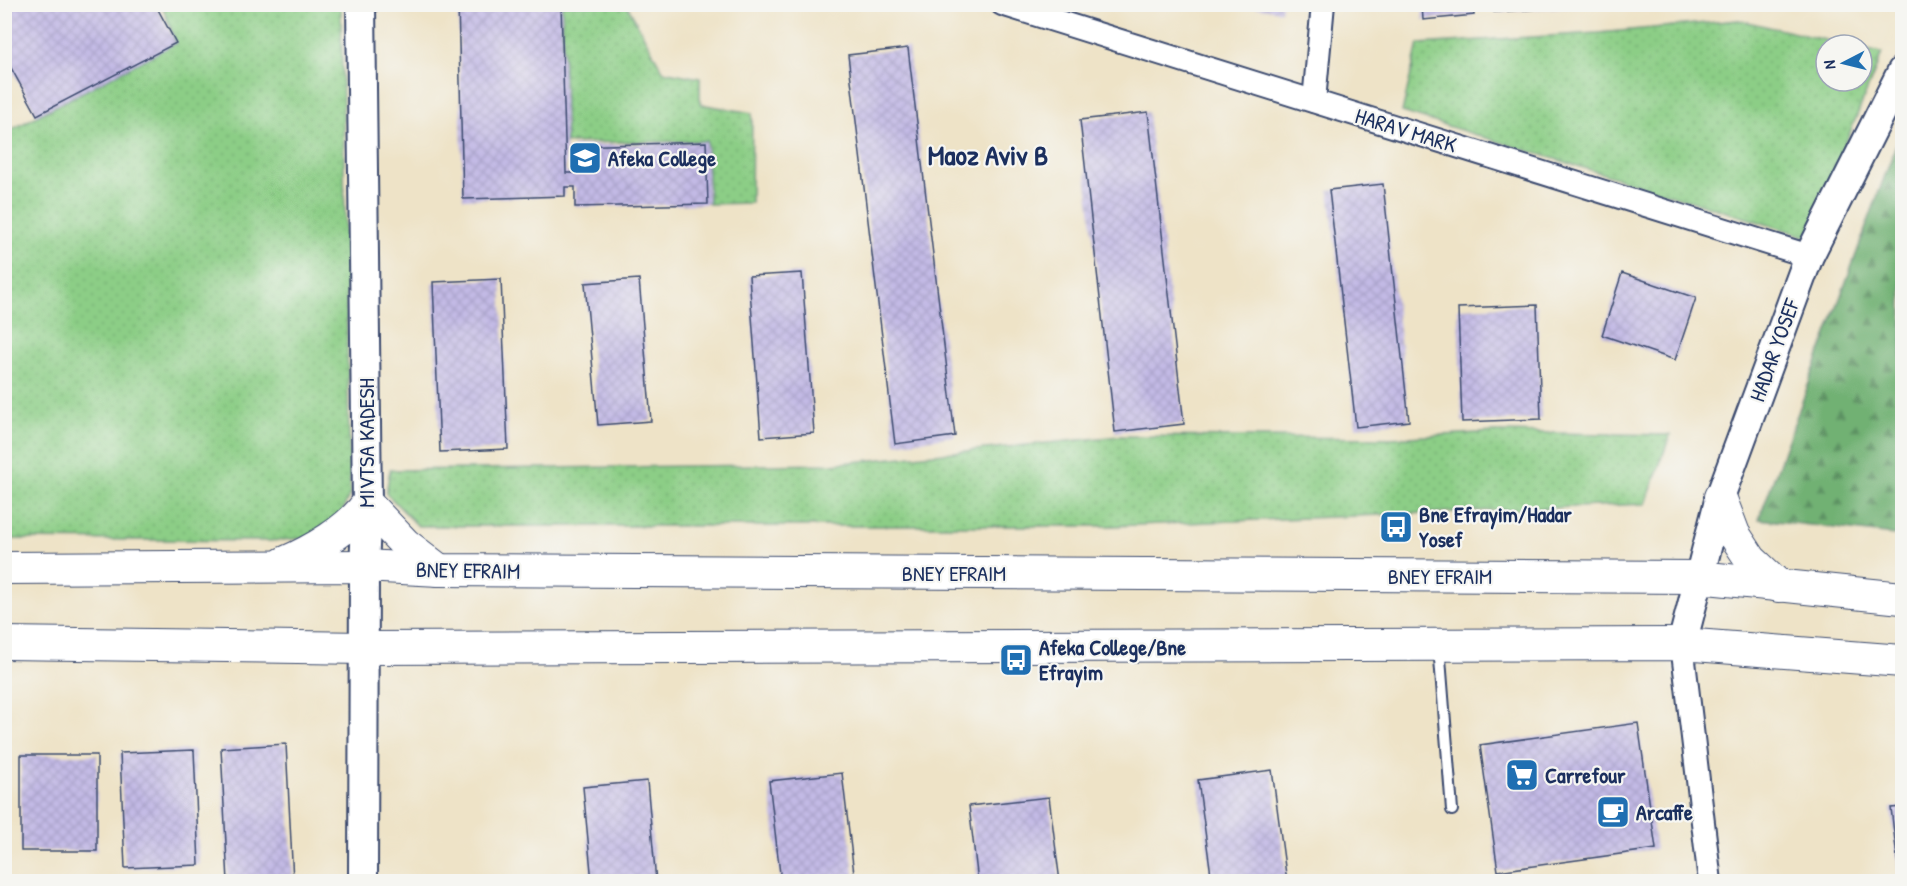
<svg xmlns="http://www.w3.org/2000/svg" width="1907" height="886" viewBox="0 0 1907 886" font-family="'Patrick Hand',sans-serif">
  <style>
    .grass { fill: url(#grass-dots); stroke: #547e72; stroke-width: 1.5 }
    .forest { fill: url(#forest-firs); stroke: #467068; stroke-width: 1.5 }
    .building { fill: url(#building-cross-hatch) }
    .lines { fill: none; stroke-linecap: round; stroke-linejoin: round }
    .service-casing { stroke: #3b4a6e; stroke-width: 14 }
    .minor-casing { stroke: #3b4a6e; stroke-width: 26 }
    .tertiary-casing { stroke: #3b4a6e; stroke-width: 32 }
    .secondary-casing { stroke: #3b4a6e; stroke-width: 34 }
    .service { stroke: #fff; stroke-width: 10 }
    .minor { stroke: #fff; stroke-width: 22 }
    .tertiary { stroke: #fff; stroke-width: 28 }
    .secondary { stroke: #fff; stroke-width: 32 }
    .labels { text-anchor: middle; stroke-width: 4.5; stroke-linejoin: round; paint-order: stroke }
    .street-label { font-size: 22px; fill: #1b2f5e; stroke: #f6f6f2 }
    .poi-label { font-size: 22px; font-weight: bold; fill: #1b2f5e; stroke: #f6f6f2; text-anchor: start }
    .district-label { font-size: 28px; font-weight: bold; fill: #1b2f5e; stroke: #f6f6f2 }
  </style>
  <defs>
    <pattern id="grass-dots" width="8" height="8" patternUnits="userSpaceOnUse" patternTransform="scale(1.5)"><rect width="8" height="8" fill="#8cce86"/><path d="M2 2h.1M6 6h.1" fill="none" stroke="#78b176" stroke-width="1.8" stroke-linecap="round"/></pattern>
    <pattern id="forest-firs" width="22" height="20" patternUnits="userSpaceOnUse" patternTransform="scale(1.5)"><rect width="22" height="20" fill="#71b173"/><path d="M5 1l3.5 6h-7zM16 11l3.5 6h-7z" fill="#5c9062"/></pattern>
    <pattern id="building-cross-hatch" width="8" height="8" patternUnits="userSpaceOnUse" patternTransform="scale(1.5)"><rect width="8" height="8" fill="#c3bae5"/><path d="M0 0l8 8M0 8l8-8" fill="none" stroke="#a7a0c7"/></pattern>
  </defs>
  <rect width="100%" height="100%" fill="#f6f6f2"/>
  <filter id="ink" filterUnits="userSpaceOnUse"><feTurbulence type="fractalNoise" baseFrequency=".0167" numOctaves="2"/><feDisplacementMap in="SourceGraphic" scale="12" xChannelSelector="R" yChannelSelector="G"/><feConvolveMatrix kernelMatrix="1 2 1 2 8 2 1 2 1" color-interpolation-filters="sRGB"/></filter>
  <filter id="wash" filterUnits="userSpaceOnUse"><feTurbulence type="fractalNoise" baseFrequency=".008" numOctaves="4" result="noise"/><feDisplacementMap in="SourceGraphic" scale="24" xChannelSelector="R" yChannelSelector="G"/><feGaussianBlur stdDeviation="1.35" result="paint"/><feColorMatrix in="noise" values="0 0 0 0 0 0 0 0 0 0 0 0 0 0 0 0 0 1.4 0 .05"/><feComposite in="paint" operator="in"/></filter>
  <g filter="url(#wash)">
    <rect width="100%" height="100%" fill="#eee3c7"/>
    <g class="grass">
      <polygon points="162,5 341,5 350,493 332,536 270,541 5,539 5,133 176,43"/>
      <polygon points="562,5 627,5 663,71 700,78 700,104 752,113 751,203 709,204 707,141 566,143"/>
      <polygon points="1739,20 1847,45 1826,45 1826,81 1862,81 1862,49 1882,53 1808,237 1402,112 1418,44 1598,33"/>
      <polygon points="1496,432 1670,435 1646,504 1112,526 418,526 386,493 390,470 831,464 1120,436 1390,438"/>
    </g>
    <polygon class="forest" points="1902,129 1902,536 1759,519"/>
    <g id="blocks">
      <g class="building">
        <polygon points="4,4 155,4 176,43 37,115 4,55"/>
        <polygon points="458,4 561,4 566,173 574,173 573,146 706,142 708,204 575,207 575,187 565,187 565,196 463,199"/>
        <polygon points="1246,4 1282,4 1281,11 1246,6"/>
        <polygon points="1422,4 1473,4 1474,15 1423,20"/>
        <polygon points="1493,4 1583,4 1583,6 1494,12"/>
        <polygon points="908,48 955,436 895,444 848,55"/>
        <polygon points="1148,112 1184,424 1115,432 1080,120"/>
        <polygon points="1383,184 1409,421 1356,427 1329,190"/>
        <polygon points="802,273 814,433 761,437 749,276"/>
        <polygon points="1622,273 1696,298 1675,360 1602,335"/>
        <polygon points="501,279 508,449 440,452 433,282"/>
        <polygon points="639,279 651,421 598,425 585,283"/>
        <polygon points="1537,305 1541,419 1462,422 1458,308"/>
        <polygon points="1638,723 1656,849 1498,871 1480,745"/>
        <polygon points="286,744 293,881 228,882 221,748"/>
        <polygon points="194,750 199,865 125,868 120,753"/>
        <rect x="21" y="755" width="76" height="96"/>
        <polygon points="1272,770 1287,882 1212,882 1198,780"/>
        <polygon points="842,773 855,882 781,882 769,781"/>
        <polygon points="647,781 656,882 592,882 583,787"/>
        <polygon points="1049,797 1060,882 978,882 969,806"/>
        <polygon points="1902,807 1902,882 1900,882 1891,808"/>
      </g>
    </g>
  </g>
  <g filter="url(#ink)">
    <use href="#blocks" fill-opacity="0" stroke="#3b4a6e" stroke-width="1.5"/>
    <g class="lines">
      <defs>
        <polyline id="service" points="1439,646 1452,810"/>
        <g id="minor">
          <polyline points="1002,4 1809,256"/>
          <polyline points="1314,101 1323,4"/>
          <polyline points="1682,644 1710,882"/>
        </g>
        <g id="tertiary">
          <polyline points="361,4 367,504 364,566 363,882"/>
          <polyline points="1682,644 1720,497 1809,256 1902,71"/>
        </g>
        <g id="secondary">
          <polyline points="1720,497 1734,534 1751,560 1779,586"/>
          <path d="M284 563C312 551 349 530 367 504L405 544 439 570"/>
          <polyline points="4,568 364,566 439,570 1698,577 1902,598"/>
          <polyline points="4,643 365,648 1682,644 1902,661"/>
        </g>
      </defs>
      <use href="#service" class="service-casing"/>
      <use href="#minor" class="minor-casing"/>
      <use href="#tertiary" class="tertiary-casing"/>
      <use href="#secondary" class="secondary-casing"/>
      <use href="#service" class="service"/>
      <use href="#minor" class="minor"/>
      <use href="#tertiary" class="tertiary"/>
      <use href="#secondary" class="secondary"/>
    </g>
  </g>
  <defs>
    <symbol id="university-square" viewBox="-11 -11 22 22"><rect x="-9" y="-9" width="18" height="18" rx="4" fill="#1f6fb2" stroke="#f6f6f2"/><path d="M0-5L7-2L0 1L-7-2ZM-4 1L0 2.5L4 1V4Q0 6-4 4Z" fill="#fff"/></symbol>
    <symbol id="bus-square" viewBox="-11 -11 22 22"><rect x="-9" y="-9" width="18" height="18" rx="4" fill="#1f6fb2" stroke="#f6f6f2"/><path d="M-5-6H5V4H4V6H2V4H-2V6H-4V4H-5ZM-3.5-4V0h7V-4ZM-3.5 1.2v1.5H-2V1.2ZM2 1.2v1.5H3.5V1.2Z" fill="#fff"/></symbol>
    <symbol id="supermarket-square" viewBox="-11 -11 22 22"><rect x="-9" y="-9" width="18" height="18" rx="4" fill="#1f6fb2" stroke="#f6f6f2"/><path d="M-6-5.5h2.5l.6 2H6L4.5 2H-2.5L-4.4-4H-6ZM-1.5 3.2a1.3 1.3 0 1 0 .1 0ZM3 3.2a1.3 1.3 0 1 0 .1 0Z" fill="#fff"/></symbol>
    <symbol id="cafe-square" viewBox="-11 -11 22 22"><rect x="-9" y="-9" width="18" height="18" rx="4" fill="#1f6fb2" stroke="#f6f6f2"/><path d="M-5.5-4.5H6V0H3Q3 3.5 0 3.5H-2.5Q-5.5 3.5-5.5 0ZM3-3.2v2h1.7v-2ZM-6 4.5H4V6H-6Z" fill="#fff"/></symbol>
  </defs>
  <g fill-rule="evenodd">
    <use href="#university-square" x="566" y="139" width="38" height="38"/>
    <use href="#bus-square" x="1377" y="508" width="38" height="38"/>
    <use href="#bus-square" x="997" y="641" width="38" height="38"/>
    <use href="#supermarket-square" x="1503" y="756" width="38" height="38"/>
    <use href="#cafe-square" x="1594" y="793" width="38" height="38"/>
  </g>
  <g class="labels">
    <g class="street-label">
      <text transform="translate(1406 130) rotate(17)" y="8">HARAV MARK</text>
      <text transform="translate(1774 350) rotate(-70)" y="8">HADAR YOSEF</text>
      <text transform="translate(366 443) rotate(-90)" y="8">MIVTSA KADESH</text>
      <text transform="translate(468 570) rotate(1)" y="8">BNEY EFRAIM</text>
      <text x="954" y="581">BNEY EFRAIM</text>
      <text x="1440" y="584">BNEY EFRAIM</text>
    </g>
    <g class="poi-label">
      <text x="608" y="166">Afeka College</text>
      <text x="1419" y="522">Bne Efrayim/Hadar<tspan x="1419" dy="25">Yosef</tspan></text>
      <text x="1039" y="655">Afeka College/Bne<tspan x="1039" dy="25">Efrayim</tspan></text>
      <text x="1545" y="783">Carrefour</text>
      <text x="1636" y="820">Arcaffe</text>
    </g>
    <g class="district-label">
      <text x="988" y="165">Maoz Aviv B</text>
    </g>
  </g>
  <rect width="1907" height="886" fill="none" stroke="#f6f6f2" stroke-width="24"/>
  <g transform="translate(1844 63) rotate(263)"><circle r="28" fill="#f6f6f2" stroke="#9ea6b7" stroke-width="1.5"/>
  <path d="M0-4.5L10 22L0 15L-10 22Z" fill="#1f6fb2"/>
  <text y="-9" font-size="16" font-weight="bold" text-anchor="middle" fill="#1b2f5e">N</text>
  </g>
</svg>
